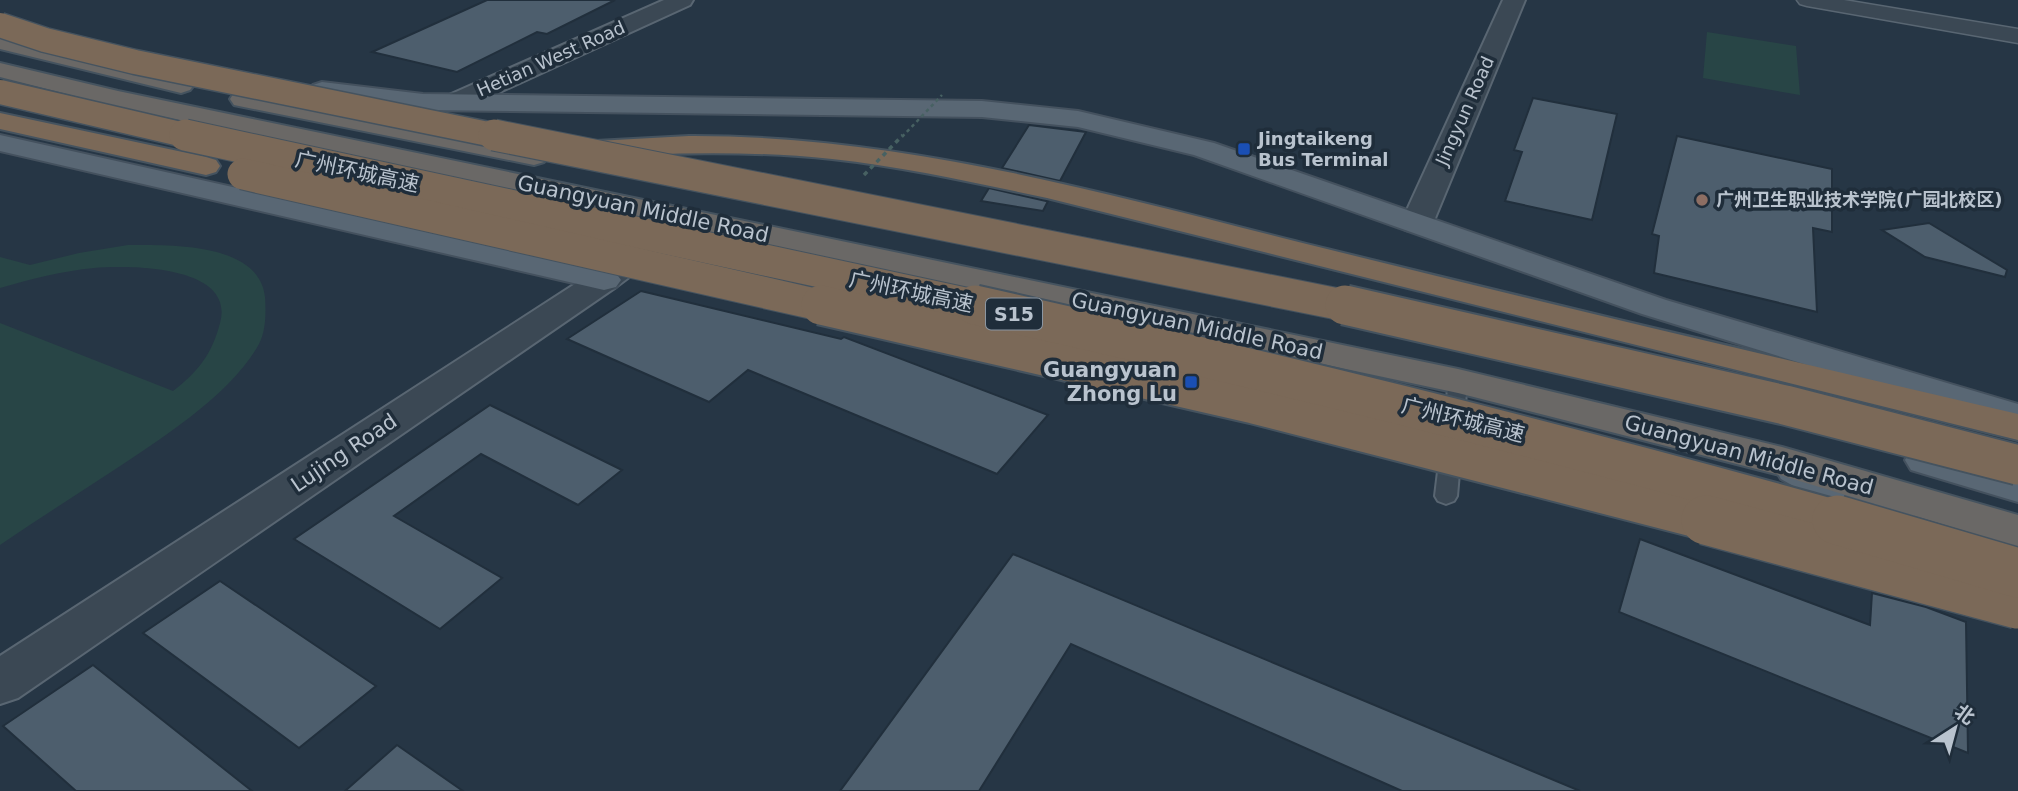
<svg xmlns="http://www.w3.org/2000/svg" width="2018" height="791" viewBox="0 0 2018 791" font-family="'DejaVu Sans','Noto Sans SC',sans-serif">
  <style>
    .green { fill: #284546 }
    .building { fill: #4d5e6d; stroke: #212f3c; stroke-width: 2 }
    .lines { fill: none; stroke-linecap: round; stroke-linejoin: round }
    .service-casing { stroke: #596672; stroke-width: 4 }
    .minor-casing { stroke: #596672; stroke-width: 3 }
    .tertiary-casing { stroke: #596672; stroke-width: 4 }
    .primary-casing { stroke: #44515e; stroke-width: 4 }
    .trunk-casing { stroke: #45535f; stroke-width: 4 }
    .motorway-casing { stroke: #45535f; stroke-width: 4 }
    .service { fill: #3b4854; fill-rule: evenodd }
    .minor { fill: #3b4854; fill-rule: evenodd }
    .tertiary { fill: #3b4854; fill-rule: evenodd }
    .primary { fill: #596774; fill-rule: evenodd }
    .trunk { fill: #6a6866; fill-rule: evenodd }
    .motorway { fill: #7b6958; fill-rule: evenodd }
    .motorway-bridge-far3-casing { stroke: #45535f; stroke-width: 27; stroke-linecap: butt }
    .motorway-bridge-far2-casing { stroke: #45535f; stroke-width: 33; stroke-linecap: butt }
    .motorway-bridge-far1-casing { stroke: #45535f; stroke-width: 43; stroke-linecap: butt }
    .motorway-bridge-casing { stroke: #45535f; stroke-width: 52; stroke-linecap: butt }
    .path-bridge-far1 { stroke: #476162; stroke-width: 2.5; stroke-dasharray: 3.5 3.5; stroke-linecap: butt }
    .path-bridge { stroke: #476162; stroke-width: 3.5; stroke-dasharray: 4.5 4.5; stroke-linecap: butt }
    .motorway-bridge-far3 { stroke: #7b6958; stroke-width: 24 }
    .motorway-bridge-far2 { stroke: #7b6958; stroke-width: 31 }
    .motorway-bridge-far1 { stroke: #7b6958; stroke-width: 39 }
    .motorway-bridge { stroke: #7b6958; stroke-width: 49 }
    .transit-dot { fill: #1a4fb4; stroke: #1f2d3a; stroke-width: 2.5 }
    .education-dot { fill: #8d6e63; stroke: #1f2d3a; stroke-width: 2.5 }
    .labels { text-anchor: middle; stroke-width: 7; stroke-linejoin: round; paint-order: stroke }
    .far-street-label { font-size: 18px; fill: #b9c3ce; stroke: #1f2d3a }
    .far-poi-label { font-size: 18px; font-weight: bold; fill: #b9c3ce; stroke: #1f2d3a; text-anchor: start }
    .shield { fill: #1f2d3a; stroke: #8b96a2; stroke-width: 2 }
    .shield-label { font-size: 19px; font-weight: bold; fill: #b9c3ce }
    .street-label { font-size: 21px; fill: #b9c3ce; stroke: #1f2d3a }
    .poi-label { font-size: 21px; font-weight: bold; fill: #b9c3ce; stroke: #1f2d3a; text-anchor: end }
  </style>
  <rect width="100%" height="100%" fill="#263645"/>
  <g class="green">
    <polygon points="1707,32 1796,46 1800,95 1703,78"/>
    <path d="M128 245C169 245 259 242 265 297 266 312 266 331 259 344 231 395 159 440 111 472 74 496 37 520 0 545V323L173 391C198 372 212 354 220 323 236 265 129 265 94 268 62 271 31 279 0 288V257L30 265 79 253Z"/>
  </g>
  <g class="building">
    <polygon points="487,0 615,0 547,34 537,32 457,72 372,52"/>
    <polygon points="1533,98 1617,114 1592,220 1505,201 1522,152 1514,150"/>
    <polygon points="1029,125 1086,132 1060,181 1002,168"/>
    <polygon points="1677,136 1832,169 1832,232 1813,228 1817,312 1654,273 1659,236 1652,234"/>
    <polygon points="989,188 1046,201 1048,201 1043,211 981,201"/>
    <polygon points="1929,223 2007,270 2005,277 1925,257 1882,230"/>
    <polygon points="641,291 841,339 844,337 1048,415 997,474 748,370 709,402 567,339"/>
    <polygon points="490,405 622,470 578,505 481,454 394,516 502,578 440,629 294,539"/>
    <polygon points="1640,539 1870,625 1872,593 1926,607 1966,622 1968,753 1619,612"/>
    <polygon points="1013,554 1580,791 1402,791 1071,644 979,791 840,791"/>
    <polygon points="220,581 376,686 299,748 143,633"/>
    <polygon points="93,665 252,791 76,791 3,726"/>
    <polygon points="397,745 463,791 345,791"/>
  </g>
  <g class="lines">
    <defs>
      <polygon id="service" points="1458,375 1467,381 1457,496 1454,501 1446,504 1438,501 1435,496 1449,381"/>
      <polygon id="minor" points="1797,0 1844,0 2018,29 2018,43 1807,6 1800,4"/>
      <g id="tertiary">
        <polygon points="664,0 693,0 690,5 467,107 458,109 449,107 445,101 449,95"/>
        <polygon points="1503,0 1525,0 1433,223 1428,230 1417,232 1406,230 1401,223"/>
        <polygon points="636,246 648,249 652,256 648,263 616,287 18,698 0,704 0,656 592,273 624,249"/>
      </g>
      <g id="primary">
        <polygon points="322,82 423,94 982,101 1078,111 1214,143 1666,300 2018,404 2018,430 1642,314 1194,155 1078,127 982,117 423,110 313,95 309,90 313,85"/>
        <polygon points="0,135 604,270 616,273 621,280 616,287 604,290 0,151"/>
        <polygon points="1926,446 2018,472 2018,502 1911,470 1905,460 1911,450"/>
        <polygon points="1796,455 1811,459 1913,513 1919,524 1913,535 1897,540 1881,535 1781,479 1775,469 1781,459"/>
      </g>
      <g id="trunk">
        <polygon points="0,35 190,80 194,85 190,90 181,93 0,49"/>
        <polygon points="0,63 118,91 1458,369 1782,447 2018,515 2018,547 1776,474 1458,393 118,107 0,77"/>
        <polygon points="243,91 534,147 544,150 548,156 544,162 534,165 234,105 230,99 234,93"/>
      </g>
      <g id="motorway">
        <polygon points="0,113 206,157 216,160 220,166 216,172 206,175 0,129"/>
        <path d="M689 136C907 135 1117 197 1327 249 1557 306 1787 360 2018 414V440L1047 198C976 183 905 167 832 159 747 150 662 153 577 158L567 156 563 150 567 144 577 142Z"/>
      </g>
    </defs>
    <use href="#service" class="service-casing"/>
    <use href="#minor" class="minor-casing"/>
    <use href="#tertiary" class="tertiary-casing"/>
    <use href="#primary" class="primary-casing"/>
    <use href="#trunk" class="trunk-casing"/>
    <use href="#motorway" class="motorway-casing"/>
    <use href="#service" class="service"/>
    <use href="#minor" class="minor"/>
    <use href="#tertiary" class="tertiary"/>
    <use href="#primary" class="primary"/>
    <use href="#trunk" class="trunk"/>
    <use href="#motorway" class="motorway"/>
    <defs>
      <g id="motorway-bridge-far3">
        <polyline points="0,25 45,40 135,62 503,137"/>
        <polyline points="0,92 193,137"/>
      </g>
      <g id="motorway-bridge-far2">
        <polyline points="185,135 983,307"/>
        <polyline points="494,135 1353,307"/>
        <polyline points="243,174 828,307"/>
      </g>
      <g id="motorway-bridge-far1">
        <polyline points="821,305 1254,404 1713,522"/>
        <path d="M975 305C1267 370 1556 441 1844 522"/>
        <polyline points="1345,305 1785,405 2018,465"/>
      </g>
      <g id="motorway-bridge">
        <polyline points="1706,520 2018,604"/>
        <polyline points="1837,520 2018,573"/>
      </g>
    </defs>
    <use href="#motorway-bridge-far3" class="motorway-bridge-far3-casing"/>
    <use href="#motorway-bridge-far2" class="motorway-bridge-far2-casing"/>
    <use href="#motorway-bridge-far1" class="motorway-bridge-far1-casing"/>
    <use href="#motorway-bridge" class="motorway-bridge-casing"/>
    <polyline class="path-bridge-far1" points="902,137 942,95"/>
    <polyline class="path-bridge" points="864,175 903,135"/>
    <use href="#motorway-bridge-far3" class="motorway-bridge-far3"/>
    <use href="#motorway-bridge-far2" class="motorway-bridge-far2"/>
    <use href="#motorway-bridge-far1" class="motorway-bridge-far1"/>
    <use href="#motorway-bridge" class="motorway-bridge"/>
  </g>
  <g class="transit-dot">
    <rect x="1237" y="142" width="14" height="14" rx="3.5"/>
    <rect x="1184" y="375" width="14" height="14" rx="3.5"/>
  </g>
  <circle class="education-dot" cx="1702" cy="200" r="7"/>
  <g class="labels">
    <g class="far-street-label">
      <text transform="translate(551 59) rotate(-24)" y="6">Hetian West Road</text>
      <text transform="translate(1465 111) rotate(-66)" y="6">Jingyun Road</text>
    </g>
    <g class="far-poi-label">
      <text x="1258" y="145">Jingtaikeng<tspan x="1258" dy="21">Bus Terminal</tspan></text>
      <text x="1716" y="206">广州卫生职业技术学院(广园北校区)</text>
    </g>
    <rect class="shield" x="986" y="298.5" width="56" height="31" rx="5"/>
    <g class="shield-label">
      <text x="1014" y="321">S15</text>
    </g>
    <g class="street-label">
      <text transform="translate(357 172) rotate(12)" y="7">广州环城高速</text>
      <text transform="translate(643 209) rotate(12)" y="7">Guangyuan Middle Road</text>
      <text transform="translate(911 292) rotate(12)" y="7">广州环城高速</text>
      <text transform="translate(1197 326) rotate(12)" y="7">Guangyuan Middle Road</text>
      <text transform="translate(1463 420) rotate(14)" y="7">广州环城高速</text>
      <text transform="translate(344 453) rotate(-34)" y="7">Lujing Road</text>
      <text transform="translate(1749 455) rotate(15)" y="7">Guangyuan Middle Road</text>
    </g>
    <g class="poi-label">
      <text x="1177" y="377">Guangyuan<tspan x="1177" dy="24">Zhong Lu</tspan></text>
    </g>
  </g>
  <g transform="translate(1955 728) rotate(36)" stroke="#1f2d3a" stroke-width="5" paint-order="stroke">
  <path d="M0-5L12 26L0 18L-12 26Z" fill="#b9c3ce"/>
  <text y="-10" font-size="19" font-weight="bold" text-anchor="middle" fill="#b9c3ce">北</text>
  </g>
</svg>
